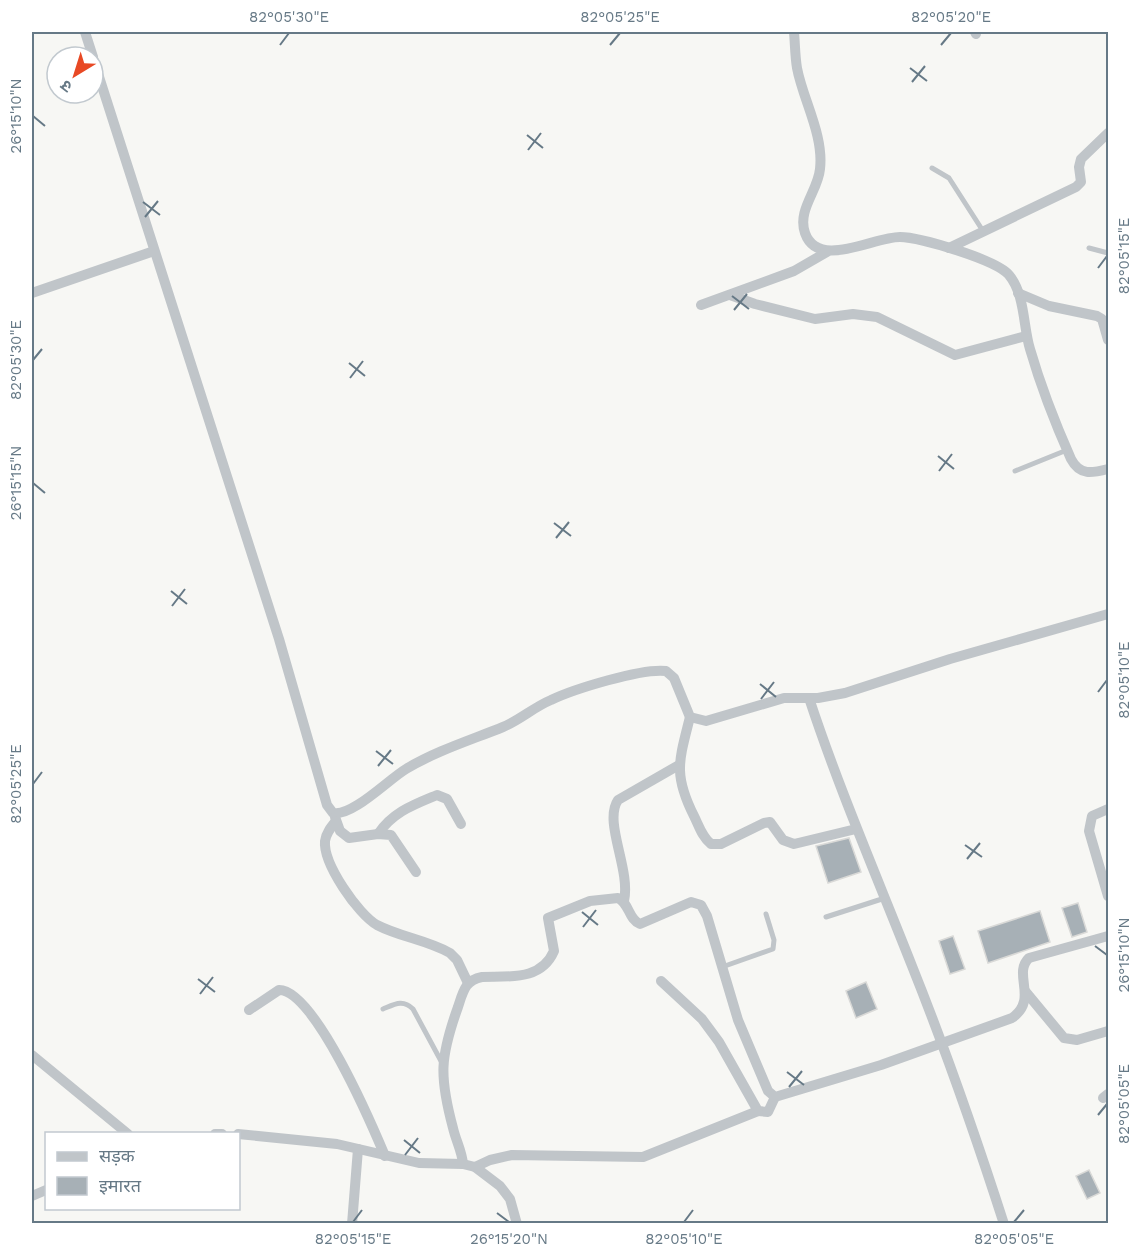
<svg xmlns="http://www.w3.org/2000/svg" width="1140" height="1255" viewBox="0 0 1140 1255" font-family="'Work Sans','Noto Sans Devanagari',sans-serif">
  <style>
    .building { fill: #a7b0b6; stroke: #d9d9d7; stroke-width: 1.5 }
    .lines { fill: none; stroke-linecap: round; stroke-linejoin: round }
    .service { stroke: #c0c5c9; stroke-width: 5 }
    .minor { stroke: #c0c5c9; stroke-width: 10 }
    .ticks { fill: none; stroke: #667986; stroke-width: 2 }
    .neatline { fill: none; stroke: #667986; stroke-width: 2 }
    .ticks-label { font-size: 15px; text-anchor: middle; fill: #667986 }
  </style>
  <rect width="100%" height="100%" fill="#f7f7f4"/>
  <g class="building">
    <polygon points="849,838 861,872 828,883 816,846"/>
    <polygon points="1078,903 1087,932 1072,937 1062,908"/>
    <polygon points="1040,911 1050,942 988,963 978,931"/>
    <polygon points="953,936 965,969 950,974 939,941"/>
    <polygon points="866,982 877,1009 856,1018 846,991"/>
    <polygon points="1089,1170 1100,1193 1087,1199 1076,1176"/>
  </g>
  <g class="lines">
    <g class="service">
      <polyline points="932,168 949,178 983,231"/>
      <polyline points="1089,248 1108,253"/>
      <polyline points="1015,471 1067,450"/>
      <polyline points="826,917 885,898"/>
      <polyline points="722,967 773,949 774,940 766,914"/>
      <path d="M383 1009C395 1004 403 999 413 1009L441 1061"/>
    </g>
    <g class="minor">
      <polyline points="85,32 93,57"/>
      <path d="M794 32C795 43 795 56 797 68 803 100 824 135 820 169 818 191 797 210 805 233 818 270 873 237 900 237 920 237 997 260 1009 275 1025 294 1023 326 1030 349 1041 387 1055 423 1071 459 1080 476 1092 473 1108 469"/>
      <polyline points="975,32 976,34"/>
      <path d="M93 58 279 639 327 805 333 813C352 817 389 779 406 769 436 751 471 740 503 727 520 720 534 707 551 700 574 689 642 668 666 671L674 678 690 717 706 721 784 698H818L845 693 950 659 1108 614"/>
      <polyline points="949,248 1076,187 1081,182 1079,167 1081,159 1108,133"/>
      <polyline points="32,293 154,251"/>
      <polyline points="1018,293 1049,306 1097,316 1102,319 1108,340"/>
      <polyline points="730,295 755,304 815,319 853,314 877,317 955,355 1026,336"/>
      <polyline points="701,305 794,271 827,252"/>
      <path d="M809 698C839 789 877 877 912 966 946 1051 976 1137 1004 1224"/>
      <path d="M690 717C679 761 673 774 694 816 699 826 702 837 711 844H721L764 823 770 822 783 840 794 844 856 829"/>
      <polyline points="1108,809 1092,816 1089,831 1108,896"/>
      <polyline points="335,817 340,831 349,838 378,834 391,835 416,872"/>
      <path d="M336 821C331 827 326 833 325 841 323 864 358 914 377 925 400 937 427 940 450 953L457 960 468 983"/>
      <path d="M378 834C393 812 413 805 437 795L447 799 461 824"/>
      <path d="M624 901C631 869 603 822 618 800L679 765"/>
      <polyline points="661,981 702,1019 719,1042 758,1111 768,1112 775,1097"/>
      <polyline points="1025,991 1064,1038 1077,1040 1108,1031"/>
      <path d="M249 1010 279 990C314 989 372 1125 385 1156"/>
      <polyline points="32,1055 128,1134"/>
      <polyline points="1103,1098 1108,1094"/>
      <polyline points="215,1134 222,1134"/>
      <polyline points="238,1134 337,1144 419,1163 463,1164 475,1167 500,1186 510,1199 517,1224"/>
      <path d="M463 1164C462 1151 456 1141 453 1128 439 1076 440 1057 458 1007 463 992 465 980 482 977 509 976 541 981 554 951L548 918 590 901 618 898C630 904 628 919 640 924L691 902 701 905 707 916 738 1020 768 1091 775 1097 881 1065 1012 1018C1039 999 1012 974 1029 958L1108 936"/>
      <polyline points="475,1167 490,1160 512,1155 643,1157 758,1111"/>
      <polyline points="32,1196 46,1190"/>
      <polyline points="352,1224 358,1149"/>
    </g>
  </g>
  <path class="ticks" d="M280 45 289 33M610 45 620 33M941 45 951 33M910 68 927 81M912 82 925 66M33 116 45 126M527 135 543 148M528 150 541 133M143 202 160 215M145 217 158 201M1098 268 1107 256M732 296 749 309M734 310 747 294M33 360 42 349M349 363 365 376M350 378 363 361M938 456 954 469M939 471 952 454M33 483 45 493M554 523 571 536M556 538 569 522M171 591 187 604M172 606 185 589M760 684 776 697M1098 692 1107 680M761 699 774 682M376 751 393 764M378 766 391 750M33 784 42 772M965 845 982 857M967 859 980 843M582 912 598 925M583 927 596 910M1095 946 1107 955M198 979 215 992M200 994 213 977M787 1072 804 1085M789 1087 802 1071M1098 1115 1107 1104M404 1140 420 1153M405 1155 418 1138M497 1213 509 1222M353 1222 362 1210M684 1222 693 1210M1014 1222 1024 1210"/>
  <rect width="1140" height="1255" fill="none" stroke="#ffffff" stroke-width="66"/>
  <rect x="45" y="1132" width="195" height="78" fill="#ffffff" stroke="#c2c9cf" stroke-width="1.5"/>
  <rect x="57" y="1152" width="30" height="9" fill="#c0c5c9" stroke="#c2c9cf" stroke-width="1.5"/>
  <text x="99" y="1162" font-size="18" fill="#667986">सड़क</text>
  <rect x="57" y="1177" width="30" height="18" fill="#a7b0b6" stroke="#c2c9cf" stroke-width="1.5"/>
  <text x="99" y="1192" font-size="18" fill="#667986">इमारत</text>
  <g transform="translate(75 75) rotate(218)"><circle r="28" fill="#ffffff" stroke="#c2c9cf" stroke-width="1.5"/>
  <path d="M0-4.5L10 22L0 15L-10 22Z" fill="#e84924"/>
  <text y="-9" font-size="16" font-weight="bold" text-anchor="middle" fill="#667986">उ</text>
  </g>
  <rect x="33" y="33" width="1074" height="1189" class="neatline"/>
  <g class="ticks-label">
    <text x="289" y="22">82°05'30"E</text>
    <text x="620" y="22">82°05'25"E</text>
    <text x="951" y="22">82°05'20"E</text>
    <text transform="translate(16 116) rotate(-90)" y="5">26°15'10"N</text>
    <text transform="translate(1124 256) rotate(-90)" y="5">82°05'15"E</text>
    <text transform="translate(16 360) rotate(-90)" y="5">82°05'30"E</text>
    <text transform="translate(16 483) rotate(-90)" y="5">26°15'15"N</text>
    <text transform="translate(1124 680) rotate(-90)" y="5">82°05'10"E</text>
    <text transform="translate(16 784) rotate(-90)" y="5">82°05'25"E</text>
    <text transform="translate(1124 955) rotate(-90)" y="5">26°15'10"N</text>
    <text transform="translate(1124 1104) rotate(-90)" y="5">82°05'05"E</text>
    <text x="353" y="1244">82°05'15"E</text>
    <text x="509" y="1244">26°15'20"N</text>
    <text x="684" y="1244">82°05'10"E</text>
    <text x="1014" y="1244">82°05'05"E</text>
  </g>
</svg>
